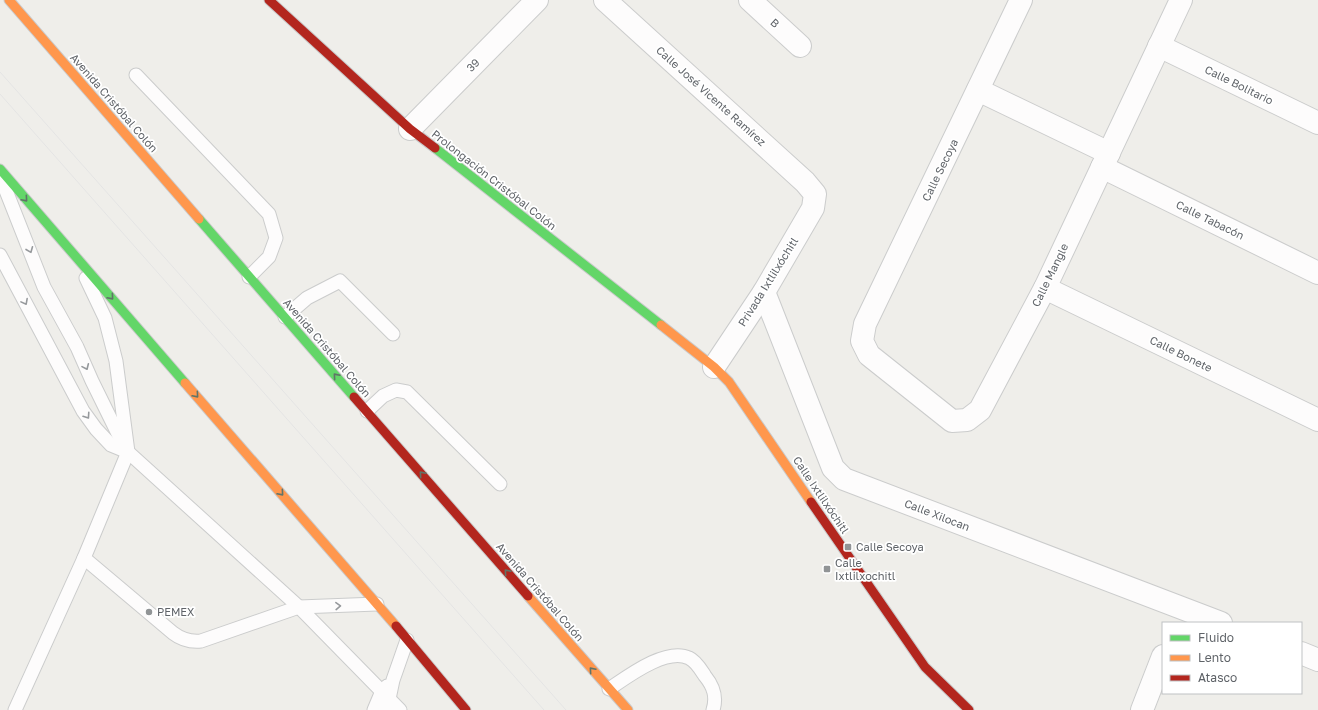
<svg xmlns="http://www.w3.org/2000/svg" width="1318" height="710" viewBox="0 0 1318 710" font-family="'Golos Text',sans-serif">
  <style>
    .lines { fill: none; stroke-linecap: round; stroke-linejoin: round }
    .lane-casing { stroke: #cbcccc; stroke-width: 15 }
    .street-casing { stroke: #cbcccc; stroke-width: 24 }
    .fast-casing { stroke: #cacacb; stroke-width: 11 }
    .slow-casing { stroke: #cacacb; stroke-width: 11 }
    .jam-casing { stroke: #cacacb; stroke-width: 11 }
    .lane { stroke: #fdfcfc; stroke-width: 13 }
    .street { stroke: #fdfcfc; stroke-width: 22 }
    .fast { stroke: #63d668; stroke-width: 9 }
    .slow { stroke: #ff974d; stroke-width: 9 }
    .jam { stroke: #b3261e; stroke-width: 9 }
    .tram { stroke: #e4e4e4; stroke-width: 1 }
    .oneway { stroke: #607468 }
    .oneway2 { stroke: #96999c }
    .poi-dot { fill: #919496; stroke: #fff; stroke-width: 1.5 }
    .labels { text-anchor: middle; stroke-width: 3.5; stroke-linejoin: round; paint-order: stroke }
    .street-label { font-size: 11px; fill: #5f6368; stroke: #fff }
    .poi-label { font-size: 11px; fill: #5f6368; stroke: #fff; text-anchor: start }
  </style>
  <rect width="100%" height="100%" fill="#efeeea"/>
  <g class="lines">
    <defs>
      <g id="lane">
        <polyline points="136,75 269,214 276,238 269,257 249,277"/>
        <polyline points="1,178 44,287 77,347 92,381 123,444"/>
        <polyline points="0,255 83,411 96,429 111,445 128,452 299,607 400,710"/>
        <path d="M86 278 105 318 116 361 128 452 84 558 173 633C182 640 190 642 201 641L299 607 377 604"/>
        <polyline points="285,317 307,298 340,281 393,334"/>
        <polyline points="367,411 383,396 396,390 407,392 500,484"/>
        <path d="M609 689C627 677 666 647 689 658 696 661 701 670 705 676 714 687 717 697 713 710"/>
        <polyline points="15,710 84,558"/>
        <polyline points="374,710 382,691 387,686"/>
        <polyline points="385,710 389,699 393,680 407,640"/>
      </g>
      <g id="street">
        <polyline points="605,0 805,182 815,194 813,208 764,292 714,367"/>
        <polyline points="750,0 800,46"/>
        <polyline points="1021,0 865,324 862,341 869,355 952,421 967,420 980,410 1045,288 1181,0"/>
        <polyline points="1159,46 1318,123"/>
        <polyline points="978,90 1109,153"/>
        <polyline points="410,129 537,0"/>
        <polyline points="1102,167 1318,273"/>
        <polyline points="1045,288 1318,420"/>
        <polyline points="764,292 833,468 844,479 1221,623"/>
        <polyline points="1301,653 1318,660"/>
        <polyline points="1142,710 1163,656"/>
      </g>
      <g id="fast">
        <polyline points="435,148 661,325"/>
        <polyline points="0,169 185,383"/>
        <polyline points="199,219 354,397"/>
      </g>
      <g id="slow">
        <polyline points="9,0 199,219"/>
        <polyline points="661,325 714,367 729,382 811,502"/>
        <polyline points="185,383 396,626"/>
        <polyline points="528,596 628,710"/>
      </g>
      <g id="jam">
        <polyline points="269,0 410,129 435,148"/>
        <polyline points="354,397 528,596"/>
        <polyline points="811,502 925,667 969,710"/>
        <polyline points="396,626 466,710"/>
      </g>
    </defs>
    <use href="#lane" class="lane-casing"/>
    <use href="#street" class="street-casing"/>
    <use href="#fast" class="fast-casing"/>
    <use href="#slow" class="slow-casing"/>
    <use href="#jam" class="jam-casing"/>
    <use href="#lane" class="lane"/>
    <use href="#street" class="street"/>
    <use href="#fast" class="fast"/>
    <use href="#slow" class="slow"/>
    <use href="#jam" class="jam"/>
    <g class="tram">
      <polyline points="0,72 566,710"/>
      <polyline points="0,94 544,710"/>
    </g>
  </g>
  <defs><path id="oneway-chevron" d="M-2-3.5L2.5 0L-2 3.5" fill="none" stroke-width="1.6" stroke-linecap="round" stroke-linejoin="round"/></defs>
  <g class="oneway">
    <use href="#oneway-chevron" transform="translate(25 199) rotate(49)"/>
    <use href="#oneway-chevron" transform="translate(111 297) rotate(49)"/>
    <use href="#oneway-chevron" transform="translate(336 376) rotate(-131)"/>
    <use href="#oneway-chevron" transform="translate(196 395) rotate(49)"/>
    <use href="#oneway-chevron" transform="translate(422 474) rotate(-131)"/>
    <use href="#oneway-chevron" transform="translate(281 493) rotate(49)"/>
    <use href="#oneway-chevron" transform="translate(507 572) rotate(-131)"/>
    <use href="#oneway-chevron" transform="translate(592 670) rotate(-131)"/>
  </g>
  <g class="oneway2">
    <use href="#oneway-chevron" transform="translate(30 250) rotate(68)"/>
    <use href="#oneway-chevron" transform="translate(25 302) rotate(62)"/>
    <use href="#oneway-chevron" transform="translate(86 367) rotate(66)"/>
    <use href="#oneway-chevron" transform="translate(87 416) rotate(56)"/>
    <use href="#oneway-chevron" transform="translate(338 606) rotate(-2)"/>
  </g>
  <g class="poi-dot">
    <rect x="844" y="543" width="8" height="8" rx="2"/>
    <rect x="823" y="565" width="8" height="8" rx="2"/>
    <circle cx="149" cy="612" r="4"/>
  </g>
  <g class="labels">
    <g class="street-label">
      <text transform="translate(775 23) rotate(42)" y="4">B</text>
      <text transform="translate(473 65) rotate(-45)" y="4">39</text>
      <text transform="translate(1239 85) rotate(26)" y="4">Calle Bolitario</text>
      <text transform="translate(711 96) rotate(42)" y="4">Calle José Vicente Ramírez</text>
      <text transform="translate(114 103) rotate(49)" y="4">Avenida Cristóbal Colón</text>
      <text transform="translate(940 170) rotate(-64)" y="4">Calle Secoya</text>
      <text transform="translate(494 180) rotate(38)" y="4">Prolongación Cristóbal Colón</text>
      <text transform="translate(1210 220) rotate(26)" y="4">Calle Tabacón</text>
      <text transform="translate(1050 275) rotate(-64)" y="4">Calle Mangle</text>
      <text transform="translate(768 282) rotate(-58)" y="4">Privada Ixtlilxóchitl</text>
      <text transform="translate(327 348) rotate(49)" y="4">Avenida Cristóbal Colón</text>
      <text transform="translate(1181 354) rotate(26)" y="4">Calle Bonete</text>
      <text transform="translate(821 495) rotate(56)" y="4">Calle Ixtlilxóchitl</text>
      <text transform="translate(937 515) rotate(21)" y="4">Calle Xilocan</text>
      <text transform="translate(540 592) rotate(49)" y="4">Avenida Cristóbal Colón</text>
    </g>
    <g class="poi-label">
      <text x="856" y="551">Calle Secoya</text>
      <text x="835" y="567">Calle<tspan x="835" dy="13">Ixtlilxochitl</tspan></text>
      <text x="157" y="616">PEMEX</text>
    </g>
  </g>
  <rect x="1162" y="622" width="140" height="72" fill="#ffffff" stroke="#bfc1c3"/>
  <rect x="1170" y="635" width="20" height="6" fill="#63d668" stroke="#bfc1c3"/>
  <text x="1198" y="642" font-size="12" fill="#5f6368">Fluido</text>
  <rect x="1170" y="655" width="20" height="6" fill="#ff974d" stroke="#bfc1c3"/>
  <text x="1198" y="662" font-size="12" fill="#5f6368">Lento</text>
  <rect x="1170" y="675" width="20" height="6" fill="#b3261e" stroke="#bfc1c3"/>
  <text x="1198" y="682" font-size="12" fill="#5f6368">Atasco</text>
</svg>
